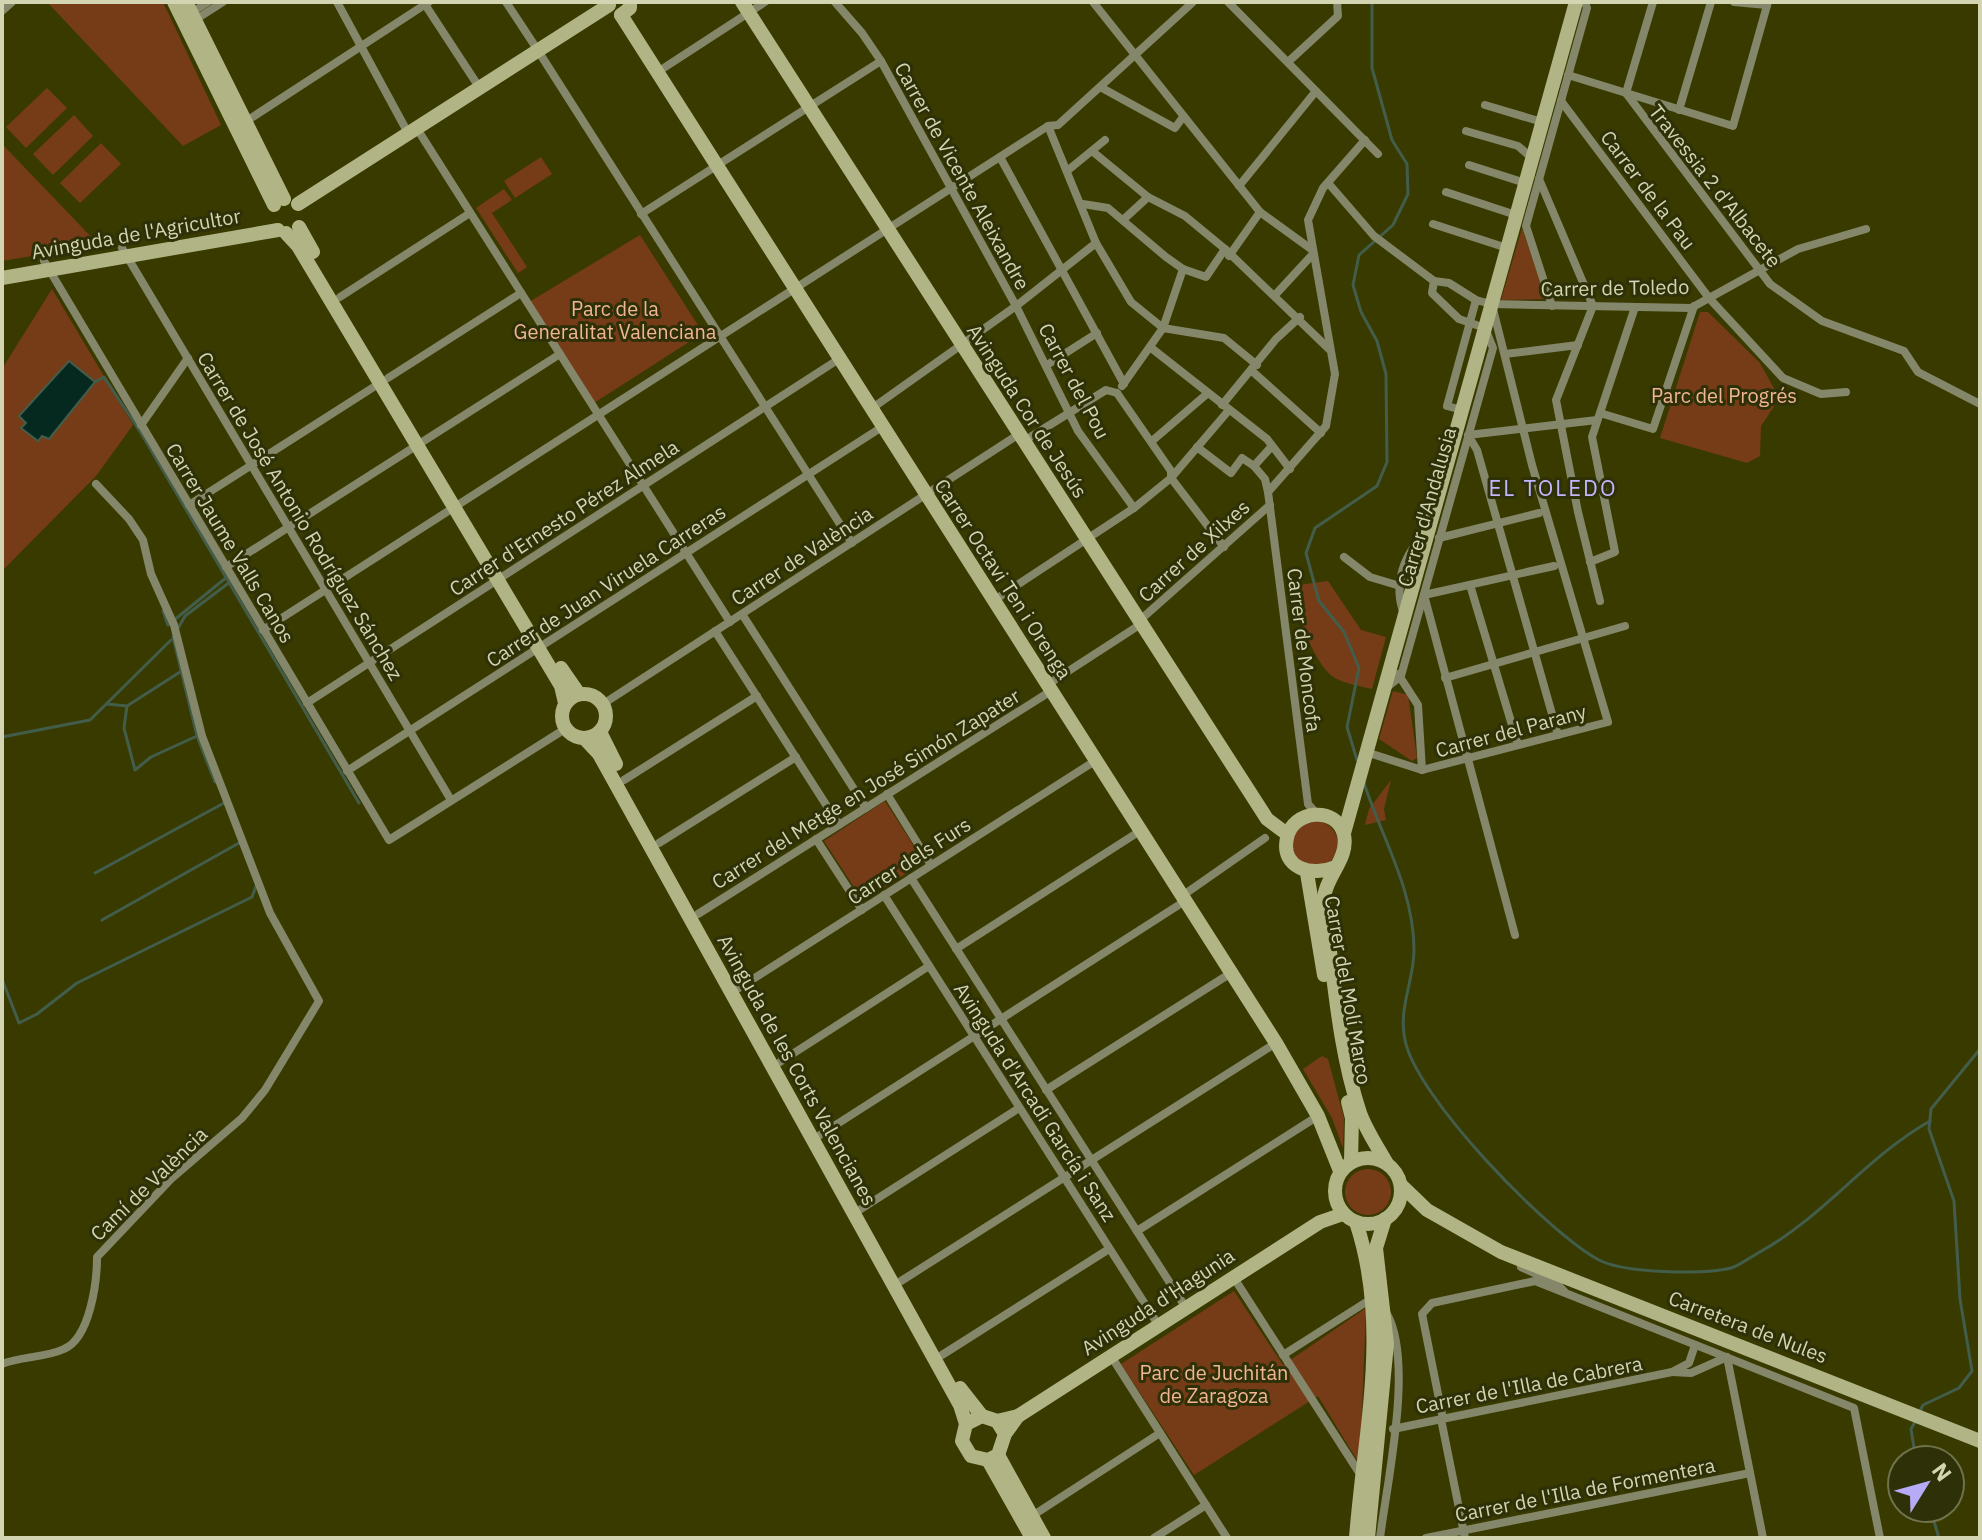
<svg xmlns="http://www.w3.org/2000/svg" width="1982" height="1540" viewBox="0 0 1982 1540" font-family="'IBM Plex Sans',sans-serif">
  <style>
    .green { fill: #753c17 }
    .water { fill: #05291f; stroke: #435d4b; stroke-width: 2 }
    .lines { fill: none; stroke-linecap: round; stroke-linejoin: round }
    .stream { stroke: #435d4b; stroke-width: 3 }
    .street { stroke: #85876a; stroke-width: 8 }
    .secondary { stroke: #b1b485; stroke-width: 14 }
    .labels { text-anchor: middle; stroke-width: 6; stroke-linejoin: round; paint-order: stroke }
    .street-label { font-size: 20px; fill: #d3d5b2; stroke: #2e3008 }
    .park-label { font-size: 20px; fill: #f2b593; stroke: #2e3008 }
    .neighbourhood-label { font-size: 22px; letter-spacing: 2px; fill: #c2b7fe; stroke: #2e3008 }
  </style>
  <rect width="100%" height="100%" fill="#393a00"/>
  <g class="green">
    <polygon points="47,2 163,2 221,125 183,146"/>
    <polygon points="47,88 67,108 26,148 6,127"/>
    <polygon points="74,115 93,136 53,175 33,154"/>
    <polygon points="101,143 121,164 80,203 60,183"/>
    <polygon points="2,144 99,245 2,261"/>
    <polygon points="541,157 552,174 515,198 504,181"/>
    <polygon points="504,189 512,200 492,213 527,267 518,273 476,208"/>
    <polygon points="1522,228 1546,299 1501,300"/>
    <polygon points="640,235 703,333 594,403 529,302"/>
    <polygon points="52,289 133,425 96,476 2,571 2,369"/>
    <polygon points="1700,312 1708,312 1760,363 1776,392 1775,405 1761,426 1760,456 1747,463 1660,438"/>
    <path d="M1328 581 1361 630 1386 637 1372 689C1360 686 1345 684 1335 678 1314 666 1295 609 1291 586Z"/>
    <polygon points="1393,691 1408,695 1417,758 1412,761 1379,739"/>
    <polygon points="1391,780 1384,809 1386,820 1365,825 1369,809"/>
    <polygon points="885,801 924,862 863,901 824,841"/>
    <circle cx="1315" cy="844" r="23"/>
    <polygon points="1322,1056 1328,1059 1344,1118 1343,1148 1332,1118 1303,1069"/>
    <circle cx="1368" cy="1192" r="23"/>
    <polygon points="1234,1291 1283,1365 1366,1308 1360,1465 1318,1396 1194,1475 1121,1364"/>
  </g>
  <polygon class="water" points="69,361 95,382 49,439 42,436 38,441 21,428 26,423 19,416"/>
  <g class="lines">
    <g class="stream">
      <polyline points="95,382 104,377 141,433 359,803"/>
      <polyline points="163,611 168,625 227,577"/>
      <polyline points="177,630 185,616 230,582"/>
      <polyline points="173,637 197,736 215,782"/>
      <polyline points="107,704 127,706 180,672"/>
      <polyline points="127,706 124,728 135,770 151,757 197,736"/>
      <polyline points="2,737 90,720 171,640"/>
      <polyline points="1357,760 1347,727 1359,668 1344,632 1319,601 1306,553 1315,528 1377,486 1387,462 1386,374 1377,341 1361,312 1353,285 1359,255 1393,225 1408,194 1407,164 1392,140 1372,68 1372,2"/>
      <path d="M1364 783C1382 838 1414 890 1414 950 1414 980 1398 1009 1405 1040 1416 1097 1547 1232 1599 1260 1623 1273 1704 1275 1731 1268 1740 1265 1749 1258 1758 1253 1824 1217 1865 1158 1930 1121"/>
      <polyline points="95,873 224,803"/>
      <polyline points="102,920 239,843"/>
      <polyline points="2,979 19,1023 37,1014 77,983 252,897 256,886"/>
      <polyline points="1919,1413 1923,1405 1959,1388 1972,1371 1960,1299 1954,1201 1929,1129 1931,1109 1980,1049"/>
      <polyline points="1916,1460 1911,1429 1916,1420"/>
      <polyline points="1930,1508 1939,1538"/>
    </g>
    <g class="street">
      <polyline points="337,2 408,133"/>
      <polyline points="506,2 537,49"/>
      <polyline points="835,2 862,33 881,61 1016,306 1078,431 1134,508"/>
      <polyline points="1093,2 1260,212 1311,249"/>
      <polyline points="1228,2 1378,154"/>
      <polyline points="1734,2 1767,5"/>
      <polyline points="424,3 479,87"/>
      <polyline points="2,11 12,2"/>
      <polyline points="191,13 208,2"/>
      <polyline points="195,20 223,2"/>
      <polyline points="542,57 852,543"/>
      <polyline points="1288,62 1338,16 1337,2"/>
      <polyline points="656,73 765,2"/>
      <polyline points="1568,75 1733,126 1768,2"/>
      <polyline points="1102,88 1175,128 1183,117"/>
      <polyline points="1626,93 1770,284 1822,321 1904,351 1918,372 1980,404"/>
      <polyline points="1626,93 1653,2"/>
      <polyline points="1561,101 1709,298 1783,378 1821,394 1846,392"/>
      <polyline points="1485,105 1542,122"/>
      <polyline points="1679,110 1711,2"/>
      <polyline points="245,122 429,2"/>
      <polyline points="1048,126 1096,243 1131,302 1163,328 1224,338 1257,365"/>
      <polyline points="1466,131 1518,146 1532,158"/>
      <polyline points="421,135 730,622"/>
      <polyline points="1092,151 1148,197 1185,216 1225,249 1329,349"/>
      <polyline points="1000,157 1124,384"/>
      <polyline points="1469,165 1525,183"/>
      <polyline points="1067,171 1105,140"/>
      <polyline points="1539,179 1593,306 1556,400 1578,512 1600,601"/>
      <polyline points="1329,184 1374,236 1434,281 1449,283 1476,300"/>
      <polyline points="1239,186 1316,91"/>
      <polyline points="1446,192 1516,215"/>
      <polyline points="1083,204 1108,208 1166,257 1183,269 1206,277 1225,249"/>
      <polyline points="641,214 881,61"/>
      <polyline points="1124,219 1148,197"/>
      <polyline points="1433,224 1507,248"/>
      <polyline points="122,248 451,800"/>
      <polyline points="1229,256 1260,212"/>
      <polyline points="44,261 389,840 565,729"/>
      <polyline points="1276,294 1312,255"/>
      <polyline points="340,297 470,213"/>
      <polyline points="1552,306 1526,226 1587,8 1585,2"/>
      <polyline points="1150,347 1267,439 1290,469"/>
      <polyline points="1505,354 1578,345"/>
      <polyline points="1047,365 1097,333"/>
      <polyline points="1252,371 1321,433"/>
      <polyline points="388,378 521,293"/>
      <polyline points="1122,386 1163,328 1183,269"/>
      <polyline points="1117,393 1171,471 1171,478 1224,547"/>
      <polyline points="1222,405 1276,339 1300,317"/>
      <polyline points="871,409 1016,306 1096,243"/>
      <polyline points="1462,410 1447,406 1476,300 1491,304 1691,308 1798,249 1866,229"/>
      <polyline points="1600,413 1653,429 1694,306"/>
      <polyline points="141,425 188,358"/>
      <polyline points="1024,441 1106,390 1117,393"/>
      <polyline points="1152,441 1208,393"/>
      <polyline points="1197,447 1231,473 1242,458 1254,466"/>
      <polyline points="1268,492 1265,479 1254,466 1272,446"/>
      <polyline points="189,505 380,383"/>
      <polyline points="1439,538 1539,513"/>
      <polyline points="1344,557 1370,577 1400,586"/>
      <polyline points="1590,562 1615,552 1592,437 1635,307"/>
      <polyline points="226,567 560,354"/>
      <polyline points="1470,585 1518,745"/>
      <polyline points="993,601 1134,508 1171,478 1229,410"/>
      <polyline points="742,614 866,808"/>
      <path d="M1404 614C1393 586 1403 553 1426 534"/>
      <polyline points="1139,621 1270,505"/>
      <polyline points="263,630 1048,126 1058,125 1193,2"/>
      <polyline points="715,631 839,825"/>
      <polyline points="1398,674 1418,705 1422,770"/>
      <polyline points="1445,678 1625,626"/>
      <polyline points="1047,685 1141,624"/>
      <polyline points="1387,687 1401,676 1493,348 1485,328 1459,319 1432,293 1434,281"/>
      <polyline points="307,703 839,359"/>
      <polyline points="603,704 1019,434"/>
      <polyline points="1558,735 1477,450 1468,435 1597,420"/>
      <polyline points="1366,752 1422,770 1608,722 1532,465 1493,309"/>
      <polyline points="347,771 882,427"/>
      <polyline points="624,780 757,696"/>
      <polyline points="887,794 931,865"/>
      <polyline points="1316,813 1308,804 1268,492 1326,426 1335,374 1308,220 1323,188 1365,140"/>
      <polyline points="816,839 862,910"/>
      <polyline points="659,843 796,757"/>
      <polyline points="911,878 1186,1308"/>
      <polyline points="884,895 1159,1326"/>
      <polyline points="1182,896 1265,838"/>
      <polyline points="698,914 1051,691"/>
      <polyline points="1515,935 1424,595 1554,566"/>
      <polyline points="956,949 1140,831"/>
      <polyline points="739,988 1095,761"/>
      <polyline points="780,1062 929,966"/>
      <polyline points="1046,1090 1231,973"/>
      <polyline points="820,1135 1185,901"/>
      <polyline points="861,1209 1019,1108"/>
      <polyline points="1137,1231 1318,1116"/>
      <polyline points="1521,1267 1556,1283 1564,1291"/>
      <polyline points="1234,1278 1360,1474"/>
      <polyline points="901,1281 1276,1043"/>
      <polyline points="1695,1345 1689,1363 1672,1372 1691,1373 1727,1357 1763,1538"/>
      <polyline points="942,1355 1109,1249"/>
      <polyline points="1283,1355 1371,1299"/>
      <polyline points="1111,1356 1227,1538"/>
      <path d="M2 1364C21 1356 45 1358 64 1349 90 1338 97 1282 97 1257L171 1179 242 1118 265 1090 319 1001 270 913 202 736 174 625 151 574 143 540 129 519 96 484"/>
      <polyline points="1441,1419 1465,1538"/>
      <polyline points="1443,1419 1422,1314 1432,1303 1535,1281 1854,1408 1880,1538"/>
      <polyline points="1393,1429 1672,1372"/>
      <polyline points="1032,1516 1160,1433"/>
      <polyline points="1154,1538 1206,1505"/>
      <path d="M1380 1538C1387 1482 1414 1362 1387 1314"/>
      <polyline points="1426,1538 1750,1473"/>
    </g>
    <g class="secondary">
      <polyline points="174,2 274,205"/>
      <polyline points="186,2 284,199"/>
      <polyline points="742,2 1267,819 1287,834"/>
      <polyline points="621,15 1276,1043 1318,1116 1340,1171"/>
      <polyline points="621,15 630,8 630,2"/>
      <polyline points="298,204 609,5"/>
      <polyline points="299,227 313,252"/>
      <polyline points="286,233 298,246 561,686 565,703"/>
      <polyline points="2,278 278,230"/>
      <polyline points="561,668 579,694"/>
      <circle cx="584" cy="716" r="22"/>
      <polyline points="600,732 616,764"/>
      <polyline points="585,739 599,754 960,1405 966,1424"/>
      <polyline points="1344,833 1576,2"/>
      <path d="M1335 867C1313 877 1280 869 1287 838 1292 810 1337 805 1344 835 1349 858 1327 875 1324 897 1322 906 1326 918 1327 927 1335 989 1340 1053 1360 1113 1366 1130 1377 1146 1386 1162"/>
      <polyline points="1307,873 1324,975"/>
      <polyline points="1348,1102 1352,1118 1351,1161"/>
      <circle cx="1368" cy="1191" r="33"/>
      <polyline points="1401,1185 1427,1210 1501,1252 1980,1441"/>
      <polyline points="960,1388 982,1416"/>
      <polyline points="997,1421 1018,1416 1320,1222 1343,1214"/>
      <polyline points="1005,1434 997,1421 982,1416 966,1424 962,1441 971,1456 988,1460 998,1455 1005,1434 1018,1416"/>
      <polyline points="998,1455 1044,1538"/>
      <polyline points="988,1460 1032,1538"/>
      <path d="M1356 1538C1364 1431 1391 1327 1356 1222"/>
      <polyline points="1368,1538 1387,1344 1376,1248 1385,1219"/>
    </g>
  </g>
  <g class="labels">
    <g class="street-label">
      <text transform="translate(962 176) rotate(61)" y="7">Carrer de Vicente Aleixandre</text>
      <text transform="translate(1715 186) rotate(52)" y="7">Travessia 2 d'Albacete</text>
      <text transform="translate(1648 190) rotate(53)" y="7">Carrer de la Pau</text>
      <text transform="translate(136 234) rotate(-10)" y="7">Avinguda de l'Agricultor</text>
      <text transform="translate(1615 288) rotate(-1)" y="7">Carrer de Toledo</text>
      <text transform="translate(1074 381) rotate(62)" y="7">Carrer del Pou</text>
      <text transform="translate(1027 411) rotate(57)" y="7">Avinguda Cor de Jesús</text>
      <text transform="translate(1427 507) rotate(-74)" y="7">Carrer d'Andalusia</text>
      <text transform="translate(300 516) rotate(59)" y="7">Carrer de José Antonio Rodríguez Sánchez</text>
      <text transform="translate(564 518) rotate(-33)" y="7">Carrer d'Ernesto Pérez Almela</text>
      <text transform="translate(230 543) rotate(59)" y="7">Carrer Jaume Valls Canos</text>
      <text transform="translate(1194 551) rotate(-42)" y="7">Carrer de Xilxes</text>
      <text transform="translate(802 556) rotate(-33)" y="7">Carrer de València</text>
      <text transform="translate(1003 579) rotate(57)" y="7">Carrer Octavi Ten i Orenga</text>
      <text transform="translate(606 586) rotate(-33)" y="7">Carrer de Juan Viruela Carreras</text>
      <text transform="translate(1304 650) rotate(83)" y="7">Carrer de Moncofa</text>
      <text transform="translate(1511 731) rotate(-15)" y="7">Carrer del Parany</text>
      <text transform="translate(866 789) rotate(-32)" y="7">Carrer del Metge en José Simón Zapater</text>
      <text transform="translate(909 861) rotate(-33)" y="7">Carrer dels Furs</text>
      <text transform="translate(1348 990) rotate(80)" y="7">Carrer del Molí Marco</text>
      <text transform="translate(797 1070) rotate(61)" y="7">Avinguda de les Corts Valencianes</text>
      <text transform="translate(1035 1102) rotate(57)" y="7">Avinguda d'Arcadi García i Sanz</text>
      <text transform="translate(149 1184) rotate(-44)" y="7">Camí de València</text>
      <text transform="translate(1158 1302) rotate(-33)" y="7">Avinguda d'Hagunia</text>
      <text transform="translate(1748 1327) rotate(21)" y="7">Carretera de Nules</text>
      <text transform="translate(1529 1385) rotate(-11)" y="7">Carrer de l'Illa de Cabrera</text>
      <text transform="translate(1585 1490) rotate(-11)" y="7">Carrer de l'Illa de Formentera</text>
    </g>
    <g class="park-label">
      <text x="615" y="316">Parc de la<tspan x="615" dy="23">Generalitat Valenciana</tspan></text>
      <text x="1724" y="403">Parc del Progrés</text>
      <text x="1214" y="1380">Parc de Juchitán<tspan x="1214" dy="23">de Zaragoza</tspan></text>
    </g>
    <g class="neighbourhood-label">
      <text x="1553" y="496">EL TOLEDO</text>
    </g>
  </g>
  <rect width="1982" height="1540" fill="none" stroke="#d3d5b2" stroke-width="8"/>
  <g transform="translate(1926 1484) rotate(53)"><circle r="38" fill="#2e3008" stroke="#70724c" stroke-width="2"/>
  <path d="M0-6L14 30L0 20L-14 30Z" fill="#b7abf7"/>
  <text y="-12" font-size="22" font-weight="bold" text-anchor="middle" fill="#d3d5b2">N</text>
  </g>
</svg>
